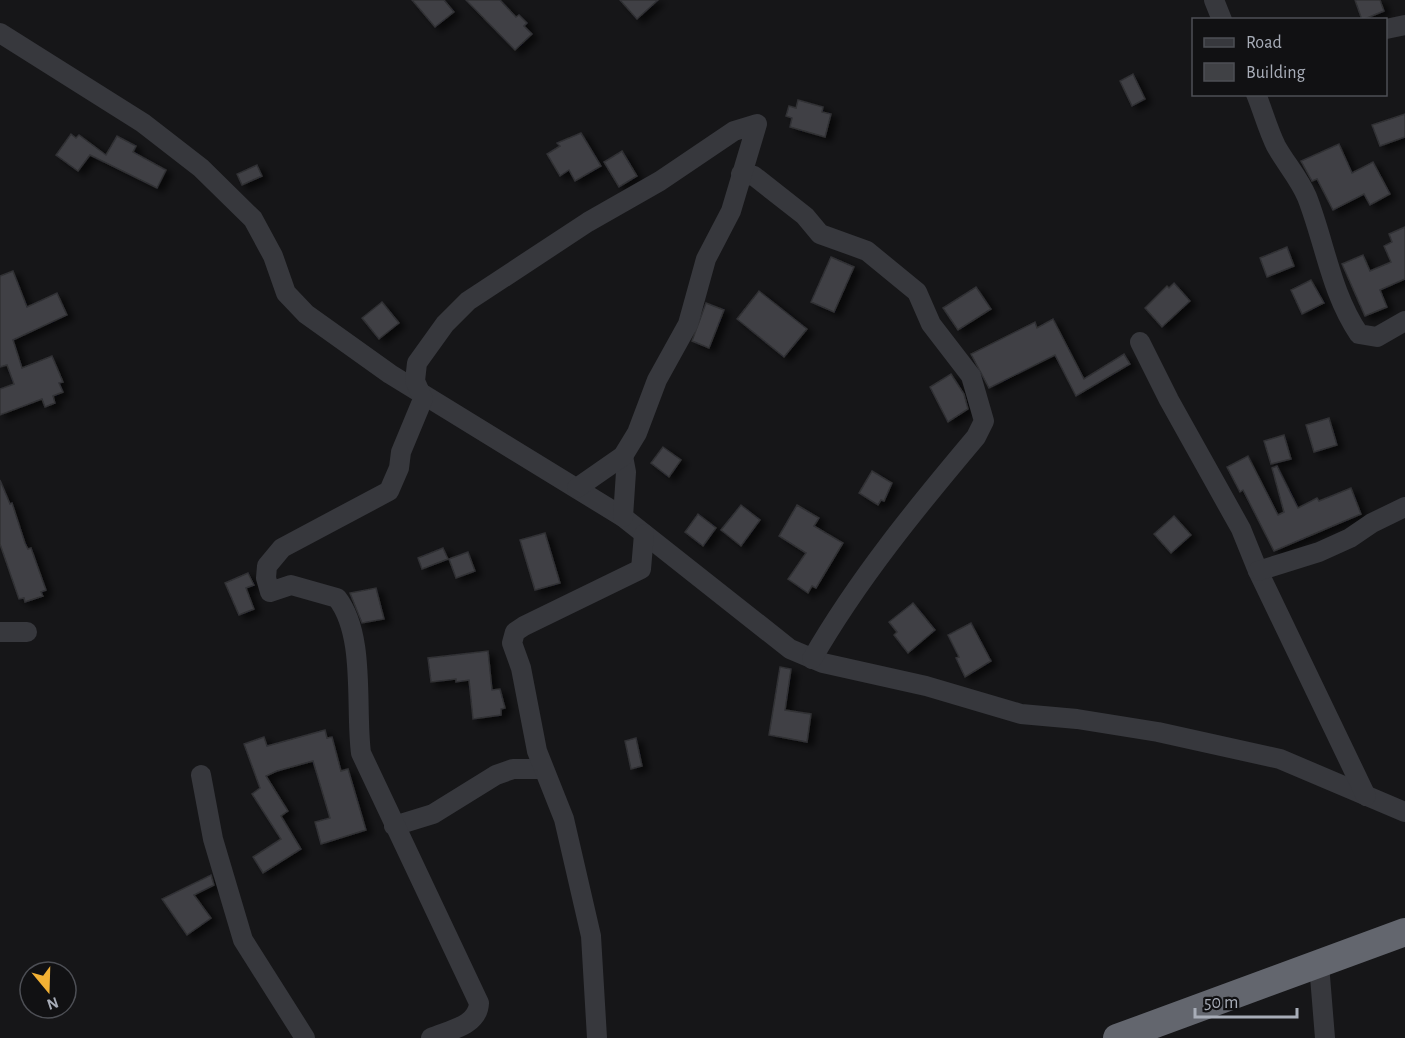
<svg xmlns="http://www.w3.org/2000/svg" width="1405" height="1038" viewBox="0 0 1405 1038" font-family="'Alegreya Sans',sans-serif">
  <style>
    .building { fill: #404145; stroke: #303034; stroke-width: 1.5; filter: url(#shadow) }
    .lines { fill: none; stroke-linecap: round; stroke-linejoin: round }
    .minor { stroke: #37383d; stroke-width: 20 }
    .highway { stroke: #63666e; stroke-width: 28 }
  </style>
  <defs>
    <filter id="shadow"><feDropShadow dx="6" dy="4" stdDeviation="3" flood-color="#0009"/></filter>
  </defs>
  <rect width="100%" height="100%" fill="#161618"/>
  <g class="building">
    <polygon points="412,0 444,0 454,12 435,27"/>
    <polygon points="466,0 500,0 516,17 519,15 527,23 524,26 532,34 515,50"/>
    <polygon points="620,0 658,0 637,19"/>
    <polygon points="1355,0 1380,0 1384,11 1362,20"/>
    <polygon points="1133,74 1145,99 1132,106 1120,81"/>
    <polygon points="798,100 823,107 822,112 831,114 825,137 790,127 792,118 786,116 789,106 796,108"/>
    <polygon points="1405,114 1405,137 1380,146 1372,125"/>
    <polygon points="581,133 601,166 575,181 569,170 560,176 547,154 560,146 557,143"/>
    <polygon points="71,134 76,138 79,135 106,155 117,136 136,146 133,152 166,170 157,188 90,155 78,171 56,155"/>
    <polygon points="1339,144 1352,173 1373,162 1390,194 1370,205 1364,194 1333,210 1317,179 1312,181 1301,161"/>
    <polygon points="622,151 637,176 619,187 604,162"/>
    <polygon points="257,165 262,176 242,185 237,174"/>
    <polygon points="1405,227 1405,279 1380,290 1387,307 1365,316 1342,264 1363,255 1370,271 1391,262 1384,246 1392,242 1389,234"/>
    <polygon points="1287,247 1294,266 1267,277 1260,258"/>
    <polygon points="831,257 854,267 834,312 811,302"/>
    <polygon points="13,271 27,307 57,293 67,315 13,340 22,368 52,356 63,382 59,383 63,392 53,396 55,403 45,407 42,399 0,415 0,389 14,384 7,365 0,367 0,276"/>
    <polygon points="1311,280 1324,303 1302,314 1291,290"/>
    <polygon points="1174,283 1190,301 1162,327 1145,308 1167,286 1169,288"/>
    <polygon points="976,287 991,309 958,330 943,308"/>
    <polygon points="759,291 807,329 784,357 737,319"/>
    <polygon points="382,302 399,323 379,339 362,318"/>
    <polygon points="706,303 724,310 709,348 692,341"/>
    <polygon points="1053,319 1084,379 1124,354 1130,364 1076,396 1055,355 989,388 971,354 1035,322 1037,328"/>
    <polygon points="951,374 964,394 968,409 948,422 930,387"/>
    <polygon points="1329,418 1337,445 1314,452 1306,425"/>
    <polygon points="1284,435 1291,459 1271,464 1264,441"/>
    <polygon points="663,447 681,460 669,477 651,463"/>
    <polygon points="1248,456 1278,515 1284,512 1272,468 1277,466 1298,508 1317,498 1319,501 1351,488 1361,514 1274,551 1243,490 1240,492 1227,467"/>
    <polygon points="872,471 892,483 884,501 881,500 878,505 859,493"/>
    <polygon points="0,480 10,504 12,503 25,543 28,549 31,548 46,590 41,592 43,596 25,602 24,598 19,599 0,544"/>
    <polygon points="741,505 760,520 741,546 721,530"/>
    <polygon points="797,505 819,518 814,526 843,543 816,588 812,586 808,593 788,579 806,553 779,536"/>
    <polygon points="698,514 716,528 703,546 685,532"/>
    <polygon points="1174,516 1191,535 1171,553 1154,534"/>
    <polygon points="545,533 560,583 535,590 520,540"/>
    <polygon points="443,548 448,559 422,569 418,558"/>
    <polygon points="468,552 475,571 456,578 449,559"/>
    <polygon points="248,573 254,585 246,588 254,609 239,615 225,583"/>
    <polygon points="376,588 384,619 362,623 350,593"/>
    <polygon points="913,603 935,630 908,653 894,635 897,632 889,622"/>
    <polygon points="971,623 991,661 965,677 956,658 959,657 948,635"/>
    <polygon points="488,651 492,690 500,689 505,708 501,709 501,715 473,719 469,680 456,682 456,679 431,682 428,658"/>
    <polygon points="780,667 791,669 785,710 811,714 807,742 769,735"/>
    <polygon points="325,730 327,738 332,737 341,771 348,769 366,830 321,844 315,822 330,818 313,761 277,771 266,776 288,811 281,816 301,849 263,873 253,857 281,839 252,794 260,788 244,744 264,737 267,746"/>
    <polygon points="636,738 642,766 631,769 625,741"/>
    <polygon points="211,875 214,885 194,895 211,918 187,935 162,899"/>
  </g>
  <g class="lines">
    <g class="minor">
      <polyline points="1214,0 1222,20"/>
      <polyline points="1386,29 1405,25"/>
      <polyline points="0,33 143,123 201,168 253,219 273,256 286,293 306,314 390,374 623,517 790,649 823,663 926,686 1021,714 1077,719 1158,732 1280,759 1405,812"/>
      <path d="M1256 94C1263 111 1268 130 1276 146 1286 164 1299 178 1307 197 1325 243 1331 293 1359 334L1377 337 1405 321"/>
      <path d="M741 174 754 176 805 216 820 234 867 251 917 292 931 324 971 376 984 421 976 437C917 507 858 579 812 659"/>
      <polyline points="1140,342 1169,400 1241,529 1258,571 1366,796"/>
      <polyline points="623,517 626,472 623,456"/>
      <polyline points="1258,571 1319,552 1350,538 1372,523 1405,507"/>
      <polyline points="0,632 27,632"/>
      <polyline points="201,775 213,839 243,940 305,1038"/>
      <polyline points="394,826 433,814 496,775 513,769 543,769"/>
      <polyline points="1319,964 1325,1038"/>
      <path d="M431 1038C449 1030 478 1026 479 1003L361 753C355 708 366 635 337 598L291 585 270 592 266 578 267 566 282 548 389 491 399 468 401 452 423 399 415 381 417 363 445 324 468 301 588 222 660 181 734 131 757 124 731 211 706 259 688 324 657 380 637 433 623 456 577 488"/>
      <polyline points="597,1038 591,936 564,819 537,751 521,668 512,643 515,632 524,626 641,569 644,534"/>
    </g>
    <polyline class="highway" points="1117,1038 1405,932"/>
  </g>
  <rect x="1192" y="18" width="195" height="78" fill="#111113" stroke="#4d4f55" stroke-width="1.5"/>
  <rect x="1204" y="38" width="30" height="9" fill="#37383d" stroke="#4d4f55" stroke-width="1.5"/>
  <text x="1246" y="48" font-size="18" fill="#a8adb8">Road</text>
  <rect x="1204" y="63" width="30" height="18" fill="#404145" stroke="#4d4f55" stroke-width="1.5"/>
  <text x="1246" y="78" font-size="18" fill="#a8adb8">Building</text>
  <g transform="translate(48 990) rotate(161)"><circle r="28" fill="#111113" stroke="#4d4f55" stroke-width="1.5"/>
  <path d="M0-4.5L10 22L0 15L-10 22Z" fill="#f2b134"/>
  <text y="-9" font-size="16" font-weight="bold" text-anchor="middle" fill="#a8adb8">N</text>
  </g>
  <path d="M1195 1008v9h102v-9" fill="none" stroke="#a8adb8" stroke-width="3"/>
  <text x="1204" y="1008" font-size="18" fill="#a8adb8" stroke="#111113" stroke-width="4.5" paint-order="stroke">50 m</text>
</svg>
